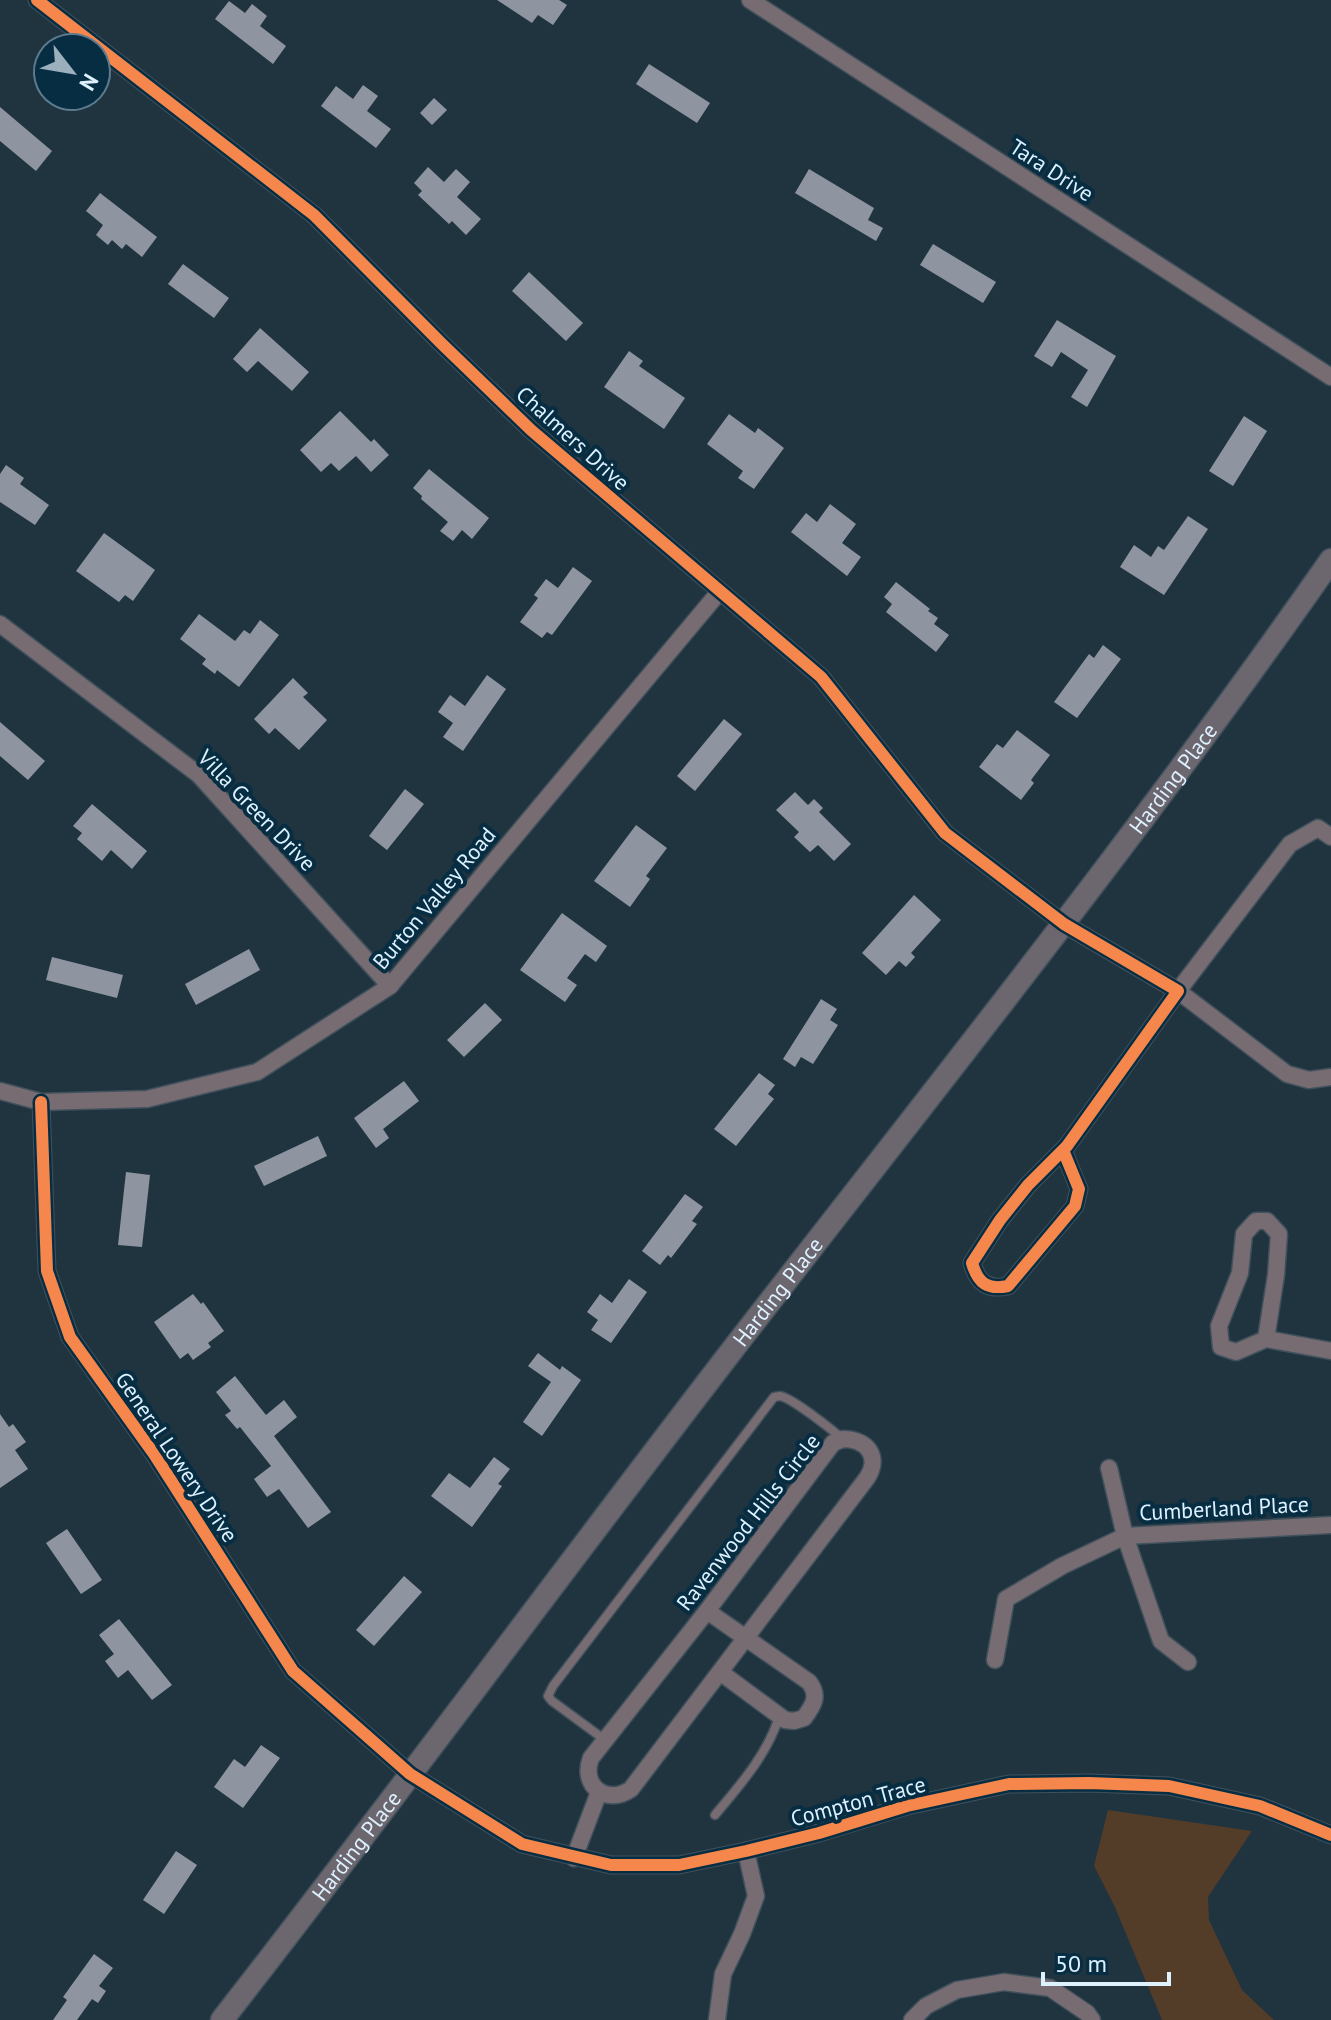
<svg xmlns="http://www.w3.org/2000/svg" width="1331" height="2020" viewBox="0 0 1331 2020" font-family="'PT Sans',sans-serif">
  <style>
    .green { fill: #533c28 }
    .building { fill: #8e95a1 }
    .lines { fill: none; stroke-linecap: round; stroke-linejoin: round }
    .lane-casing { stroke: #41515c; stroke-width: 11 }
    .street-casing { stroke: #41515c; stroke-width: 19 }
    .secondary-casing { stroke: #41515c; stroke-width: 25 }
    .lane { stroke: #786c73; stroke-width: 8 }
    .street { stroke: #786c73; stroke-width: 16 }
    .secondary { stroke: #6c666f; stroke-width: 22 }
    .cycleway-casing { stroke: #072d42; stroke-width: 17 }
    .cycleway { stroke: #f5874c; stroke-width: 12 }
    .labels { text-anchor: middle; stroke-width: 8; stroke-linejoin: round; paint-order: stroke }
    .street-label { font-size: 22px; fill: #ddf1ff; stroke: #072d42 }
  </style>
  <rect width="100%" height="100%" fill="#203440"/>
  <polygon class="green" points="1108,1810 1252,1831 1208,1897 1209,1920 1242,1990 1274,2020 1162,2020 1114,1905 1094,1866"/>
  <g class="building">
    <polygon points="497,0 559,0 567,5 553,25 538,15 532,23"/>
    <polygon points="229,1 245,13 252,4 267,16 260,26 286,46 273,64 215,19"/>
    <polygon points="649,64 710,103 697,123 636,84"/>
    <polygon points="363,85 378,96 367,111 391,129 376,148 321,106 336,86 353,99"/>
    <polygon points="434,98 447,110 432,125 420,113"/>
    <polygon points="0,107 52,151 36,171 0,141"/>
    <polygon points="428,167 444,182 456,169 470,182 457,197 481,219 466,235 452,221 449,224 418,195 422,191 414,183"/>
    <polygon points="809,169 874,208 868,220 883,228 876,241 795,193"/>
    <polygon points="100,193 157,237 142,257 126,244 122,249 112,240 108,245 96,235 103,225 86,211"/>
    <polygon points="933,244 996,282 983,303 920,265"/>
    <polygon points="183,264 229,298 214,318 168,284"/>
    <polygon points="529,272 583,323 566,341 512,291"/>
    <polygon points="1057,320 1116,356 1087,407 1071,397 1088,370 1061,352 1052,367 1034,356"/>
    <polygon points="260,328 309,372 292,391 258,361 247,372 233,359"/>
    <polygon points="629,351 643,361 639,366 685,398 664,429 604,387"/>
    <polygon points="340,411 371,442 374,439 389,455 371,472 356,456 339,471 331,463 321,472 300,450"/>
    <polygon points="729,414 755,433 758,428 784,448 754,489 738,478 743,471 707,444"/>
    <polygon points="1244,416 1267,431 1233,486 1209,471"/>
    <polygon points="6,465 24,478 20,484 49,505 35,525 0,502 0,474"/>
    <polygon points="429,469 489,518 472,539 462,530 453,541 440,531 448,522 421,499 422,496 413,488"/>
    <polygon points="830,504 856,524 842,543 861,557 847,576 791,532 806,513 817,522"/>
    <polygon points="1188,516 1208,529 1164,595 1120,567 1134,545 1151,557 1158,546 1164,550"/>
    <polygon points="104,533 155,570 133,601 125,595 119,602 76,571"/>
    <polygon points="573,567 592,581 552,635 547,632 542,638 520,622 538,598 534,595 546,579 558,588"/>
    <polygon points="896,582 930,609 928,611 938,618 934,624 949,635 936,652 886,612 892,604 884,597"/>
    <polygon points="199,614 235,641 244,630 250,634 260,620 279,635 239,687 217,670 215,674 202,664 206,659 180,639"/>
    <polygon points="1103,645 1121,659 1077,718 1054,702 1089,654 1094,658"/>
    <polygon points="487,675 506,689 463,751 443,737 453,723 438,712 450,695 465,706"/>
    <polygon points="293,678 308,693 303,697 327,720 299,750 275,728 269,734 254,719"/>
    <polygon points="724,719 742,734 695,791 677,776"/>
    <polygon points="0,722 45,761 28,780 0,756"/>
    <polygon points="1017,730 1050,755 1031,780 1034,783 1021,800 979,767 997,744 1003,748"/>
    <polygon points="405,789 424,804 387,850 369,836"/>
    <polygon points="795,792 808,805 814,799 823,808 819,812 851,844 834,861 818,845 810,852 794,837 799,832 776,810"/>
    <polygon points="92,804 147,851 132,869 111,850 102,861 77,839 82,833 73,826"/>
    <polygon points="636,825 667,848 646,876 650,879 630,907 594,881"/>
    <polygon points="914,895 941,920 911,953 915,957 906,967 899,961 886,975 862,953"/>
    <polygon points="562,913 607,946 596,962 585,954 567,978 577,985 565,1002 520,970"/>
    <polygon points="249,949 260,970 196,1005 185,984"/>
    <polygon points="52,957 123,975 117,998 46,980"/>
    <polygon points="821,999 837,1009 830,1020 838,1025 813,1064 801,1057 795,1067 783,1059"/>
    <polygon points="485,1003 502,1020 464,1057 447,1040"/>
    <polygon points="759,1073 775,1085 768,1094 774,1099 736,1146 714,1129"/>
    <polygon points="404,1081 419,1101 383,1129 389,1138 376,1148 354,1118"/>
    <polygon points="318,1136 327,1156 264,1186 254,1166"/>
    <polygon points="126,1172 150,1175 142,1247 118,1245"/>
    <polygon points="685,1194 703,1207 692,1221 697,1224 671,1258 668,1255 660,1265 642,1251"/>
    <polygon points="629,1279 647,1292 611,1343 591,1330 598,1320 587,1312 600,1294 612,1303"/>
    <polygon points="193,1294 201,1304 203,1302 224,1331 208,1343 211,1347 193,1360 188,1353 180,1359 154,1322"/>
    <polygon points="538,1353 560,1370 562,1366 581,1380 542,1436 523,1422 551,1382 528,1366"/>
    <polygon points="235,1376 266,1415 284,1400 297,1417 274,1436 331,1512 308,1528 279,1489 267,1497 254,1479 271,1466 240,1427 237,1429 225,1415 231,1411 216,1392"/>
    <polygon points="0,1414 9,1427 13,1424 26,1442 15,1450 28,1469 0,1488"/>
    <polygon points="494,1457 510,1469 498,1484 502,1486 472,1527 431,1496 449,1473 470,1488"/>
    <polygon points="67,1529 102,1580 81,1594 46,1543"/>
    <polygon points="404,1576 422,1592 374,1646 356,1630"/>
    <polygon points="119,1619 172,1685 152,1700 128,1670 118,1678 105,1661 114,1654 99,1635"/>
    <polygon points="261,1745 280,1758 243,1808 214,1787 234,1759 245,1767"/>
    <polygon points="176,1851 197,1865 164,1914 143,1900"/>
    <polygon points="94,1954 113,1968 99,1986 106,1991 98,2003 92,1999 77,2020 53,2020 67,2000 63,1997"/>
  </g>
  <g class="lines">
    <defs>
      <g id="lane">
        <path d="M605 1740 552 1701 548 1696 553 1686 774 1397C776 1397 778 1396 780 1396 792 1398 832 1430 843 1439"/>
        <path d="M715 1815C740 1785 767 1755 779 1717"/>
      </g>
      <g id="street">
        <path d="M37 0 314 215 442 344 531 430 821 677 945 833 1064 924 1178 991 1067 1146 1028 1185 1000 1220 972 1263C978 1284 988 1290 1008 1286L1075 1206 1079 1189 1063 1150"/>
        <polyline points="750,0 1331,377"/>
        <polyline points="0,624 199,775 390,986"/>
        <polyline points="1331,837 1318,828 1290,844 1178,991 1287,1074 1309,1080 1331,1077"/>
        <polyline points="0,1091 41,1102 147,1099 257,1072 390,986 720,591"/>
        <polyline points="41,1102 47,1271 70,1337 154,1454 293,1671 410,1774 522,1844 611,1865 679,1865 746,1851 819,1833 907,1806 1009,1784 1089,1783 1169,1786 1260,1806 1331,1835"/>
        <polyline points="1266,1339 1276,1275 1279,1234 1267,1221 1256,1221 1244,1234 1240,1273 1219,1326 1221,1347 1236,1352 1266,1339 1331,1351"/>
        <path d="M843 1439C867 1439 881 1457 867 1478L631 1789C607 1806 580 1786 591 1758L707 1611 833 1443Z"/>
        <polyline points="1109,1468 1125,1536 1161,1641 1188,1662"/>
        <path d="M707 1611 809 1682C820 1696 813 1706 804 1718L794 1721 785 1720 720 1672"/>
        <polyline points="995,1660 1006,1599 1062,1566 1125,1536 1331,1525"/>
        <polyline points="574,1858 599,1792"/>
        <polyline points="717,2020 723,1974 742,1934 756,1896 746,1851"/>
        <polyline points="912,2020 926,2006 957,1990 1004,1982 1050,1988 1087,2013 1092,2020"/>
      </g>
      <g id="secondary">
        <path id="s1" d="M222 2020C394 1800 559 1575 730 1353 933 1091 1141 832 1331 560"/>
      </g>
    </defs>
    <use href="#lane" class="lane-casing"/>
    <use href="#street" class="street-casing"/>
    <use href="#secondary" class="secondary-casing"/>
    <use href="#lane" class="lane"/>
    <use href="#street" class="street"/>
    <use href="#secondary" class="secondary"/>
    <defs>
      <g id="cycleway">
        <path d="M37 0 314 215 442 344 531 430 821 677 945 833 1064 924 1178 991 1067 1146 1028 1185 1000 1220 972 1263C978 1284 988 1290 1008 1286L1075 1206 1079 1189 1063 1150"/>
        <polyline points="41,1102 47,1271 70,1337 154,1454 293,1671 410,1774 522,1844 611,1865 679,1865 746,1851 819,1833 907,1806 1009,1784 1089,1783 1169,1786 1260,1806 1331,1835"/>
      </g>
    </defs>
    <use href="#cycleway" class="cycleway-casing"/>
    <use href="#cycleway" class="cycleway"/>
  </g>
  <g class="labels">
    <g class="street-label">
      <text transform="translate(1052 170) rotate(33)" y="8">Tara Drive</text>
      <text transform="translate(573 438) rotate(42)" y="8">Chalmers Drive</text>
      <text dy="8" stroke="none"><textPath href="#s1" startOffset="1564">Harding Place</textPath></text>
      <text transform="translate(257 810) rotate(46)" y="8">Villa Green Drive</text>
      <text transform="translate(434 898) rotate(-50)" y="8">Burton Valley Road</text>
      <text dy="8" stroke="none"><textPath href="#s1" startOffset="916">Harding Place</textPath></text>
      <text transform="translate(177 1457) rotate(56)" y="8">General Lowery Drive</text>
      <text transform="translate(1224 1508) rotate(-3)" y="8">Cumberland Place</text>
      <text transform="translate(748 1522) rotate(-52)" y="8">Ravenwood Hills Circle</text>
      <text transform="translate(858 1801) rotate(-15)" y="8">Compton Trace</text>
      <text dy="8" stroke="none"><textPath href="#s1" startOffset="220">Harding Place</textPath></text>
    </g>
  </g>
  <g transform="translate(72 72) rotate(121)"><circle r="38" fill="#072d42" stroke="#5d7b8e" stroke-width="2"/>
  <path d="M0-6L14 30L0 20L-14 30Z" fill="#9bafbc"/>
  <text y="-12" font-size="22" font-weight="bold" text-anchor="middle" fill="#ddf1ff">N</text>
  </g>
  <path d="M1043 1972v12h126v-12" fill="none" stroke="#ddf1ff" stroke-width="4"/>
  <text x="1055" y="1972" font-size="24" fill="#ddf1ff" stroke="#072d42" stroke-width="6" paint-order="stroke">50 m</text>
</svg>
